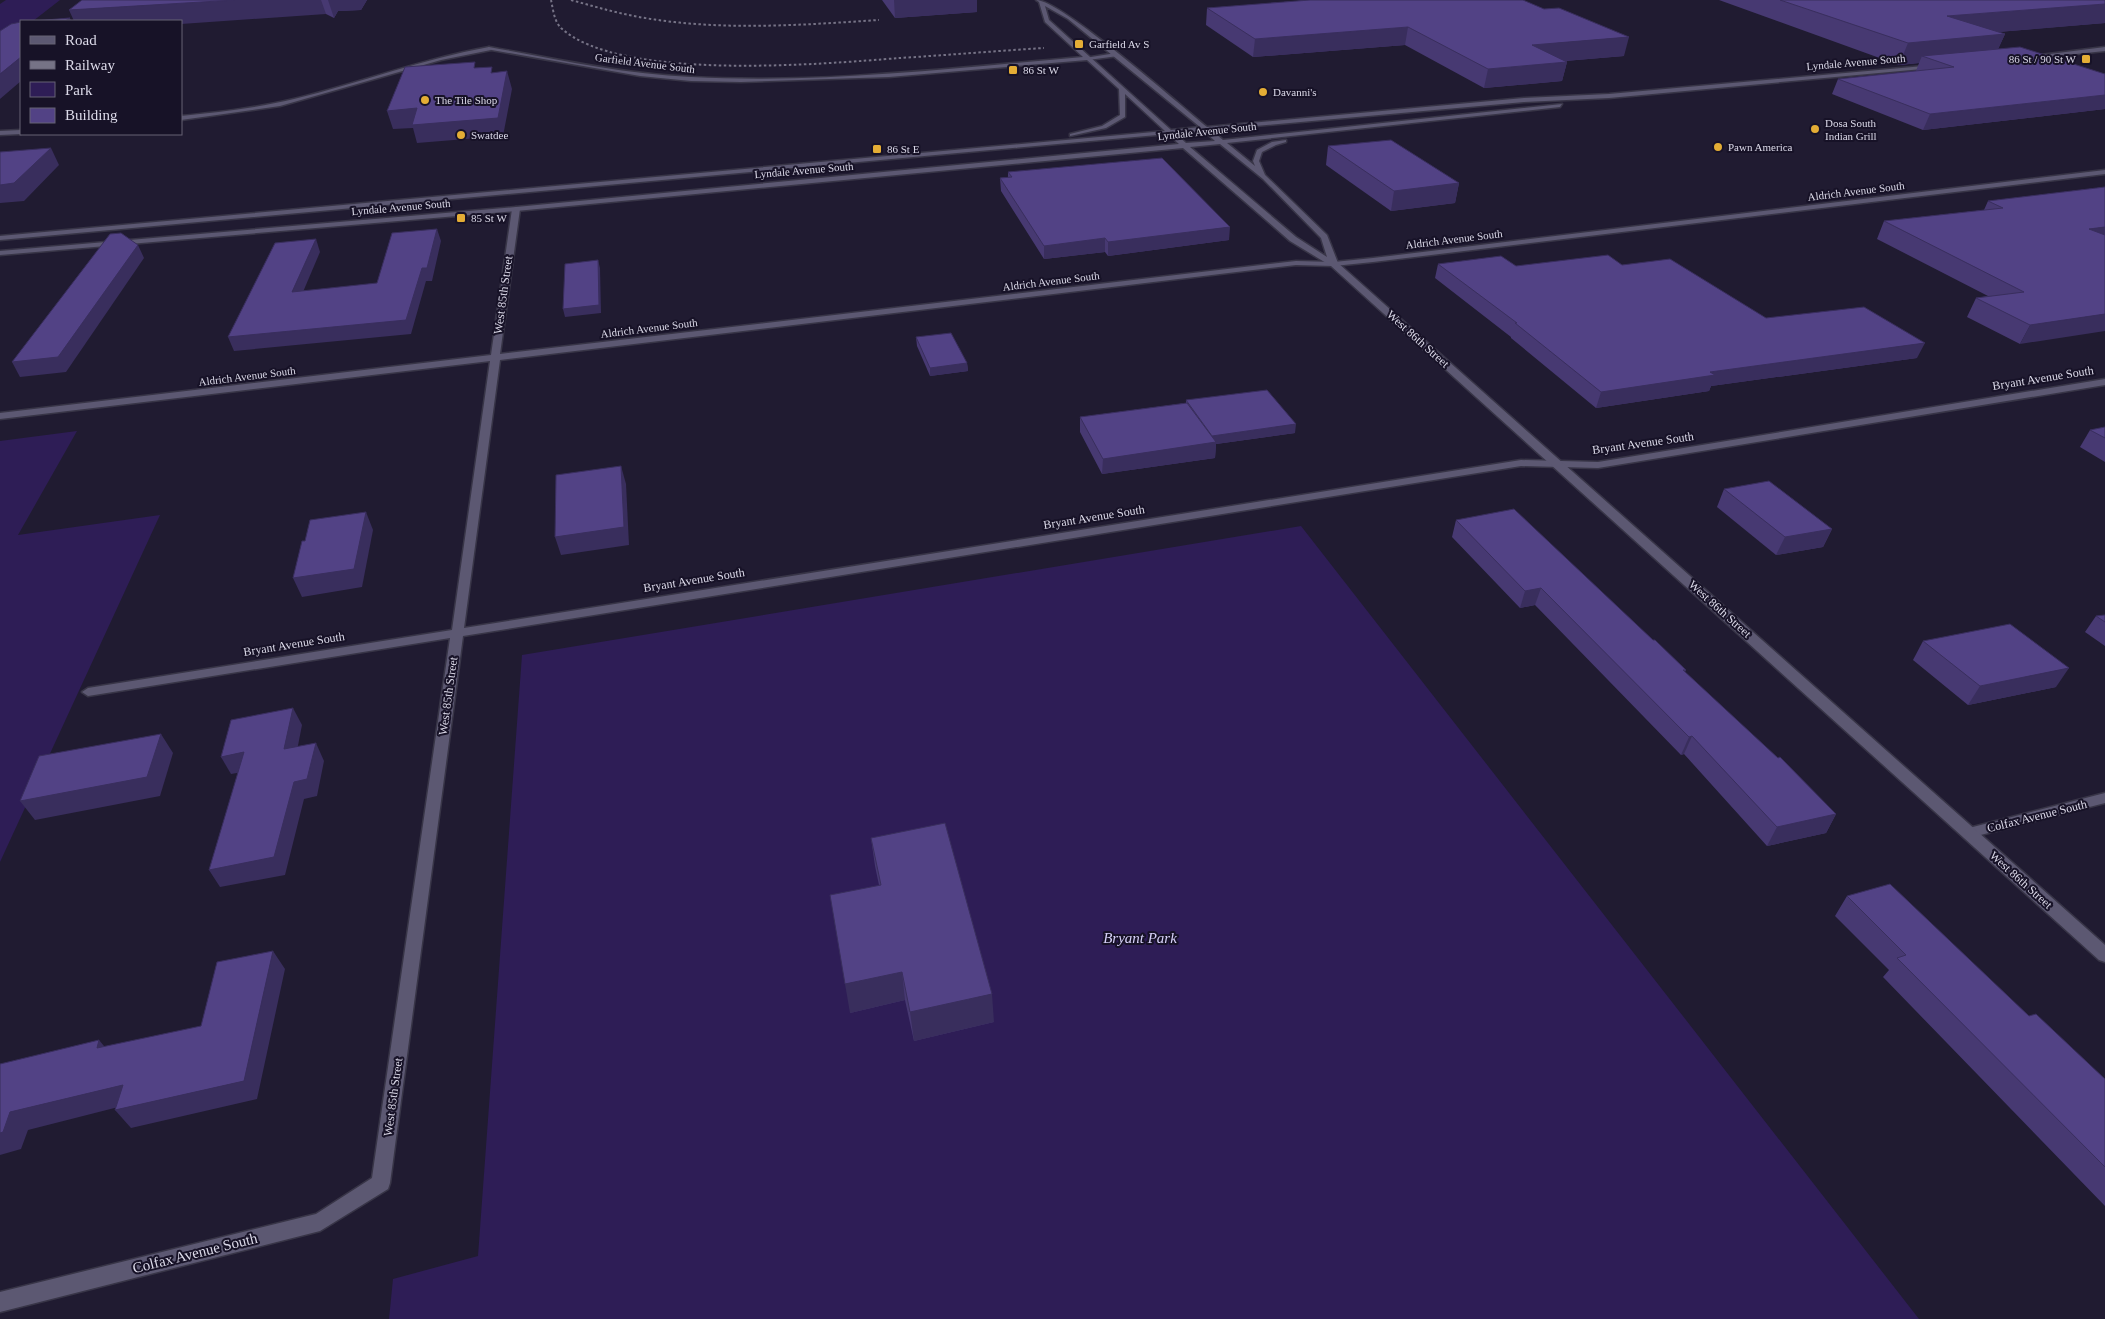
<svg xmlns="http://www.w3.org/2000/svg" width="2105" height="1319" viewBox="0 0 2105 1319" font-family="Georgia,serif">
  <style>
    .green { fill: #2e1d56 }
    .lines { fill: none; stroke-linecap: round; stroke-linejoin: round }
    .street-casing { stroke: #383547; stroke-width: 3 }
    .secondary-casing { stroke: #383547; stroke-width: 3 }
    .street { fill: #5c5872; fill-rule: evenodd }
    .secondary { fill: #5c5872; fill-rule: evenodd }
    .rail { stroke: #767386; stroke-width: 2; stroke-dasharray: 2.5 2.5; stroke-linecap: butt }
    .wall { fill: #473972 }
    .shaded-wall { fill: #392e5d }
    .building { fill: #524285; stroke: #392e5d }
    .poi-dot { fill: #e4ad35; stroke: #171227; stroke-width: 2 }
    .labels { text-anchor: middle; stroke-width: 4; stroke-linejoin: round; paint-order: stroke }
    .far-poi-label { font-size: 11px; fill: #dcdae9; stroke: #171227; text-anchor: start }
    .far-street-label { font-size: 11px; fill: #dcdae9; stroke: #171227 }
    .street-label { font-size: 12px; fill: #dcdae9; stroke: #171227 }
    .near-park-label { font-size: 15px; font-style: italic; fill: #d7d1f9; stroke: #171227 }
    .near-street-label { font-size: 15px; fill: #dcdae9; stroke: #171227 }
  </style>
  <rect width="100%" height="100%" fill="#201b31"/>
  <g class="green">
    <polygon points="6,0 60,0 33,21 21,21 21,30 0,47 0,4"/>
    <polygon points="77,431 18,535 160,515 0,862 0,441"/>
    <polygon points="1301,526 1919,1319 389,1319 393,1279 478,1256 522,655"/>
  </g>
  <g class="lines">
    <defs>
      <g id="street">
        <path d="M489 47 491 50 441 60 280 106 181 120V116C219 112 257 108 294 99 360 83 422 59 489 47Z"/>
        <polygon points="1116,53 1118,56 1088,60 1085,58"/>
        <polygon points="21,130 21,134 0,135 0,131"/>
        <polygon points="2105,170 2105,174 1373,262 1334,266 1296,265 500,360 464,628 1521,460 1598,462 2105,379 2105,385 1598,468 1521,466 463,636 390,1183 388,1189 320,1231 0,1312 0,1292 316,1214 372,1178 450,638 88,696 82,692 88,688 452,630 490,361 0,419 0,413 491,355 512,209 516,207 520,209 500,354 1296,261 1334,262 1373,258"/>
        <polygon points="2105,793 2105,803 1969,838 1964,837 1962,833 1964,829 1969,828"/>
      </g>
      <g id="secondary">
        <path d="M1036 0C1061 0 1180 105 1207 127L1524 98 1609 94 1935 65 1933 68 1609 98 1524 102 1211 130 1223 140 1562 104 1560 107 1227 143 1255 166 1253 161 1257 150 1272 142 1286 140V142L1276 145 1262 152 1259 161 1265 175 1327 235 1338 263 2105 945V962L2099 960 1331 266 1290 241 1183 148 516 211 0 255V251L516 207 1179 144 1168 134 0 240V236L1165 131 1125 94V117L1106 128 1070 136V134L1102 126 1120 115 1119 89 1087 60 889 77 741 82 691 81 640 76 486 49 489 47C556 59 623 74 691 77 822 84 953 68 1083 57L1045 22 1039 2ZM1045 6 1068 19 1200 127 1171 130 1049 20ZM1204 131 1215 141 1186 143 1175 133ZM1220 144 1263 179 1321 238 1327 257 1296 237 1190 147Z"/>
        <polygon points="2105,47 2105,51 2028,59 2025,57"/>
      </g>
    </defs>
    <use href="#street" class="street-casing"/>
    <use href="#secondary" class="secondary-casing"/>
    <use href="#street" class="street"/>
    <use href="#secondary" class="secondary"/>
    <g class="rail">
      <path d="M551 0C553 9 554 21 561 28 620 82 822 64 900 58 948 55 996 51 1044 48"/>
      <path d="M571 0C596 7 620 14 645 18 722 31 802 25 879 20"/>
    </g>
  </g>
  <g class="wall">
    <polygon points="82,0 367,0 361,10 338,11 334,18 326,14"/>
    <polygon points="882,0 977,0 977,12 895,18"/>
    <polygon points="1310,0 1624,56 1565,61 1567,62 1562,81 1484,88 1405,45 1253,57 1206,25 1207,8"/>
    <polygon points="1719,0 2105,0 2105,23 1997,32 2005,34 1998,49 2105,74 2105,109 1923,130 1832,94 1838,79 1916,71 1919,63 1899,65"/>
    <polygon points="1328,146 1459,183 1455,203 1391,211 1326,165"/>
    <polygon points="1008,172 1229,240 1108,256 1105,252 1044,259 1001,191 1000,178 1008,177"/>
    <polygon points="2105,187 2020,344 1967,317 1976,298 1988,296 1877,239 1884,221 1984,210 1988,201"/>
    <polygon points="1438,264 1516,266 1622,265 1766,318 1917,358 1711,386 1709,391 1596,408 1511,338 1511,337 1435,278"/>
    <polygon points="916,337 967,363 968,371 930,376 917,346"/>
    <polygon points="1186,400 1295,433 1216,444 1215,458 1102,474 1080,432 1080,417 1186,403"/>
    <polygon points="2105,427 2105,462 2080,447 2090,430"/>
    <polygon points="1724,489 1832,529 1823,547 1776,555 1717,507"/>
    <polygon points="1456,520 1653,640 1686,670 1685,672 1836,814 1826,833 1767,846 1684,754 1681,755 1535,605 1520,608 1452,537"/>
    <polygon points="2105,615 2105,646 2085,632 2096,616"/>
    <polygon points="1923,641 2056,687 1968,705 1913,660"/>
    <polygon points="871,838 994,1022 914,1041 905,1000 850,1013 879,885 875,866"/>
    <polygon points="1847,896 2029,1016 2105,1079 2105,1206 1883,977 1889,970 1835,916"/>
  </g>
  <g class="shaded-wall">
    <polygon points="235,0 321,0 326,14 181,24 181,21 74,21 69,10"/>
    <polygon points="328,0 367,0 361,10 338,11 334,18"/>
    <polygon points="894,0 977,0 977,12 895,18"/>
    <polygon points="2105,4 2105,23 1939,37 1947,16"/>
    <polygon points="70,18 71,21 65,21"/>
    <polygon points="1408,27 1405,45 1253,57 1255,39"/>
    <polygon points="2005,34 1995,56 1922,56 1919,63 1899,65 1908,43"/>
    <polygon points="1629,37 1624,56 1528,64 1532,45"/>
    <polygon points="21,57 21,81 0,99 0,74"/>
    <polygon points="1567,62 1562,81 1484,88 1488,69"/>
    <polygon points="507,71 512,89 503,136 417,143 413,128 393,129 387,111"/>
    <polygon points="2105,95 2105,109 1923,130 1930,114"/>
    <polygon points="51,148 59,165 24,201 0,203 0,185"/>
    <polygon points="1459,183 1455,203 1391,211 1394,191"/>
    <polygon points="1230,227 1229,240 1108,256 1108,242"/>
    <polygon points="2105,227 2105,243 2089,229"/>
    <polygon points="437,229 441,241 432,281 426,281 411,334 234,351 228,337 422,268"/>
    <polygon points="1105,238 1105,252 1044,259 1044,246"/>
    <polygon points="316,239 320,252 297,306 292,292"/>
    <polygon points="138,245 144,258 66,372 20,377 12,362"/>
    <polygon points="598,260 600,268 601,313 565,317 563,309"/>
    <polygon points="2105,314 2105,331 2020,344 2030,325"/>
    <polygon points="1925,343 1917,358 1711,386 1709,391 1596,408 1601,392 1710,372"/>
    <polygon points="967,363 968,371 930,376 930,368"/>
    <polygon points="1296,424 1295,433 1216,444 1215,458 1102,474 1103,459 1212,436"/>
    <polygon points="621,466 626,484 629,545 561,555 555,537"/>
    <polygon points="366,512 373,530 362,587 302,597 293,578"/>
    <polygon points="1832,529 1823,547 1776,555 1785,537"/>
    <polygon points="1541,588 1535,605 1520,608 1525,591"/>
    <polygon points="2069,668 2056,687 1968,705 1980,686"/>
    <polygon points="293,708 302,725 294,766 284,749"/>
    <polygon points="161,734 173,753 160,796 35,820 20,801"/>
    <polygon points="1692,736 1684,754 1681,755 1689,737"/>
    <polygon points="316,743 324,761 317,796 304,799 285,875 220,887 209,870 294,782"/>
    <polygon points="244,752 254,770 231,774 221,757"/>
    <polygon points="1836,814 1826,833 1767,846 1777,827"/>
    <polygon points="273,951 285,969 257,1099 131,1128 115,1110 244,1081"/>
    <polygon points="902,972 905,1000 850,1013 845,984"/>
    <polygon points="992,994 994,1022 914,1041 910,1012"/>
    <polygon points="99,1040 114,1058 97,1048"/>
    <polygon points="123,1085 138,1102 28,1130 21,1149 0,1155 0,1133 10,1112"/>
  </g>
  <g class="building">
    <polygon points="82,0 235,0 69,10"/>
    <polygon points="1310,0 1523,0 1544,9 1559,8 1629,37 1532,45 1567,62 1488,69 1408,27 1255,39 1207,8"/>
    <polygon points="1780,0 2105,0 2105,4 1947,16 2005,34 1908,43"/>
    <polygon points="70,18 65,21 33,21"/>
    <polygon points="21,22 21,57 0,74 0,31 11,24"/>
    <polygon points="2020,47 2105,74 2105,95 1930,114 1838,79 1954,67 1922,56"/>
    <polygon points="475,62 474,68 492,67 491,73 507,71 498,118 412,125 417,108 387,111 405,67"/>
    <polygon points="1391,140 1459,183 1394,191 1328,146"/>
    <polygon points="51,148 14,183 0,185 0,152"/>
    <polygon points="1162,158 1230,227 1108,242 1105,238 1044,246 1000,178 1012,177 1008,172"/>
    <polygon points="2105,187 2105,227 2089,229 2105,235 2105,314 2030,325 1976,298 2024,292 1884,221 2003,208 1988,201"/>
    <polygon points="437,229 427,268 422,268 406,320 228,337 275,243 316,239 292,292 377,283 392,233"/>
    <polygon points="121,233 138,245 58,357 12,362 110,234"/>
    <polygon points="1608,255 1622,265 1670,259 1766,318 1864,307 1925,343 1710,372 1715,375 1601,392 1515,323 1517,323 1438,264 1501,256 1516,266"/>
    <polygon points="598,260 599,305 563,309 565,264"/>
    <polygon points="951,333 967,363 930,368 916,337"/>
    <polygon points="1267,390 1296,424 1212,436 1186,400"/>
    <polygon points="1187,403 1216,442 1103,459 1080,417"/>
    <polygon points="2105,427 2105,438 2090,430"/>
    <polygon points="621,466 624,527 555,537 556,475"/>
    <polygon points="1769,481 1832,529 1785,537 1724,489"/>
    <polygon points="1514,509 1653,640 1655,640 1686,670 1683,670 1778,758 1780,757 1836,814 1777,827 1692,736 1689,737 1541,588 1525,591 1456,520"/>
    <polygon points="366,512 354,569 293,578 302,541 305,541 310,520"/>
    <polygon points="2105,615 2105,622 2096,616"/>
    <polygon points="2010,624 2069,668 1980,686 1923,641"/>
    <polygon points="293,708 284,749 316,743 307,779 294,782 274,857 209,870 244,752 221,757 231,720"/>
    <polygon points="161,734 147,777 20,801 39,756"/>
    <polygon points="945,823 992,994 910,1012 902,972 845,984 830,895 881,885 871,838"/>
    <polygon points="1890,884 2029,1016 2036,1014 2105,1079 2105,1167 1897,958 1906,955 1847,896"/>
    <polygon points="273,951 244,1081 115,1110 123,1085 10,1112 3,1132 0,1133 0,1064 99,1040 97,1048 201,1026 217,962"/>
  </g>
  <g class="poi-dot">
    <rect x="1074" y="39" width="10" height="10" rx="2.5"/>
    <rect x="2081" y="54" width="10" height="10" rx="2.5"/>
    <rect x="1008" y="65" width="10" height="10" rx="2.5"/>
    <circle cx="1263" cy="92" r="5"/>
    <circle cx="425" cy="100" r="5"/>
    <circle cx="1815" cy="129" r="5"/>
    <circle cx="461" cy="135" r="5"/>
    <circle cx="1718" cy="147" r="5"/>
    <rect x="872" y="144" width="10" height="10" rx="2.5"/>
    <rect x="456" y="213" width="10" height="10" rx="2.5"/>
  </g>
  <g class="labels">
    <g class="far-poi-label">
      <text x="1089" y="48">Garfield Av S</text>
      <text x="2076" y="63" text-anchor="end">86 St / 90 St W</text>
      <text x="1023" y="74">86 St W</text>
      <text x="1273" y="96">Davanni's</text>
      <text x="435" y="104">The Tile Shop</text>
      <text x="1825" y="127">Dosa South<tspan x="1825" dy="13">Indian Grill</tspan></text>
      <text x="471" y="139">Swatdee</text>
      <text x="1728" y="151">Pawn America</text>
      <text x="887" y="153">86 St E</text>
      <text x="471" y="222">85 St W</text>
    </g>
    <g class="far-street-label">
      <text transform="translate(1856 62) rotate(-5)" y="4">Lyndale Avenue South</text>
      <text transform="translate(645 63) rotate(7)" y="4">Garfield Avenue South</text>
      <text transform="translate(1207 131) rotate(-6)" y="4">Lyndale Avenue South</text>
      <text transform="translate(804 170) rotate(-5)" y="4">Lyndale Avenue South</text>
      <text transform="translate(1856 191) rotate(-7)" y="4">Aldrich Avenue South</text>
      <text transform="translate(401 207) rotate(-5)" y="4">Lyndale Avenue South</text>
      <text transform="translate(1454 239) rotate(-7)" y="4">Aldrich Avenue South</text>
      <text transform="translate(1051 281) rotate(-7)" y="4">Aldrich Avenue South</text>
      <text transform="translate(649 328) rotate(-7)" y="4">Aldrich Avenue South</text>
      <text transform="translate(247 376) rotate(-7)" y="4">Aldrich Avenue South</text>
    </g>
    <g class="street-label">
      <text transform="translate(503 295) rotate(-82)" y="4">West 85th Street</text>
      <text transform="translate(1418 339) rotate(42)" y="4">West 86th Street</text>
      <text transform="translate(2043 378) rotate(-9)" y="4">Bryant Avenue South</text>
      <text transform="translate(1643 443) rotate(-8)" y="4">Bryant Avenue South</text>
      <text transform="translate(1094 517) rotate(-9)" y="4">Bryant Avenue South</text>
      <text transform="translate(694 580) rotate(-9)" y="4">Bryant Avenue South</text>
      <text transform="translate(1720 609) rotate(42)" y="4">West 86th Street</text>
      <text transform="translate(294 644) rotate(-9)" y="4">Bryant Avenue South</text>
      <text transform="translate(448 696) rotate(-82)" y="4">West 85th Street</text>
      <text transform="translate(2037 816) rotate(-14)" y="4">Colfax Avenue South</text>
      <text transform="translate(2021 880) rotate(42)" y="4">West 86th Street</text>
      <text transform="translate(393 1097) rotate(-82)" y="4">West 85th Street</text>
    </g>
    <g class="near-park-label">
      <text x="1140" y="943">Bryant Park</text>
    </g>
    <g class="near-street-label">
      <text transform="translate(195 1253) rotate(-14)" y="5">Colfax Avenue South</text>
    </g>
  </g>
  <rect x="20" y="20" width="162" height="115" fill="#171227" stroke="#666275"/>
  <rect x="30" y="36" width="25" height="8" fill="#5c5872" stroke="#666275"/>
  <text x="65" y="45" font-size="15" fill="#dcdae9">Road</text>
  <rect x="30" y="61" width="25" height="8" fill="#767386" stroke="#666275"/>
  <text x="65" y="70" font-size="15" fill="#dcdae9">Railway</text>
  <rect x="30" y="82" width="25" height="15" fill="#2e1d56" stroke="#666275"/>
  <text x="65" y="95" font-size="15" fill="#dcdae9">Park</text>
  <rect x="30" y="108" width="25" height="15" fill="#524285" stroke="#666275"/>
  <text x="65" y="120" font-size="15" fill="#dcdae9">Building</text>
</svg>
